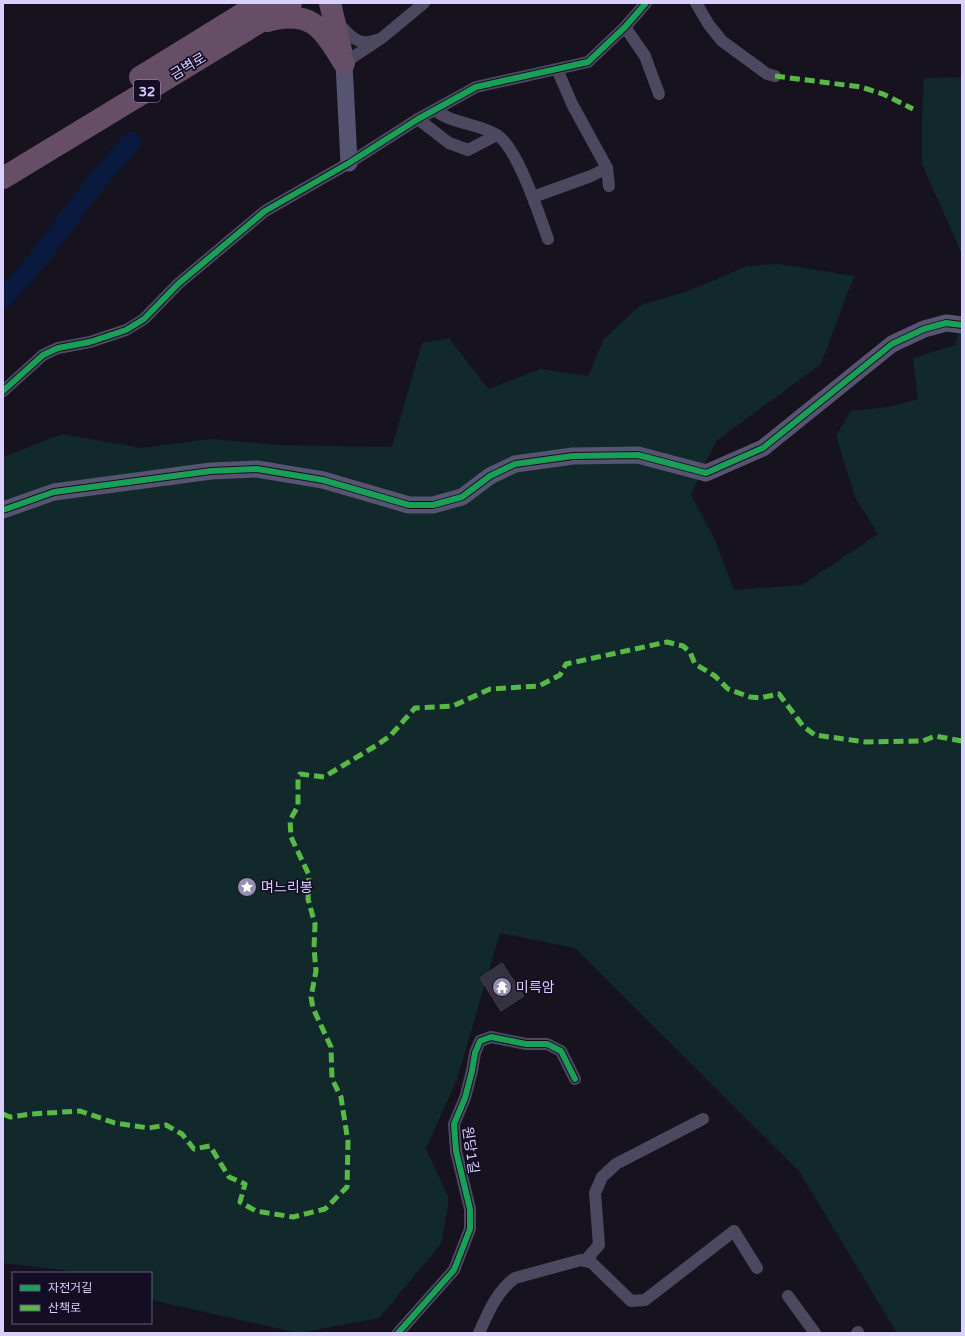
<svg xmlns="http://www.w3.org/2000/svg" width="965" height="1336" viewBox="0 0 965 1336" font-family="'Varela Round','Noto Sans KR',sans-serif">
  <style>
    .green { fill: #12292b }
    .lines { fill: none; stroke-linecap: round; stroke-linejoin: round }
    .river { stroke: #0a193e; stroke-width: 20 }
    .building { fill: #343140; stroke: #433d53 }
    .street { stroke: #4b485f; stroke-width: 12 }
    .secondary { stroke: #575472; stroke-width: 17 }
    .highway { stroke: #654e66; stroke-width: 22 }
    .quiet { stroke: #58b947; stroke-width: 5; stroke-dasharray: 10 5; stroke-linecap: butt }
    .cycleway-casing { stroke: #130e23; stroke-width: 8 }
    .cycleway { stroke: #1a9f57; stroke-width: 6 }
    .labels { text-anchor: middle; stroke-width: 3.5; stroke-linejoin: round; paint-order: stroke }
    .shield { fill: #130e23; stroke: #9e96bd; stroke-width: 1 }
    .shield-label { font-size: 13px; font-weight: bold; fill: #d9d0ff }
    .street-label { font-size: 14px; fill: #d9d0ff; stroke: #130e23 }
    .poi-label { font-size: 14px; fill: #d9d0ff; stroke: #130e23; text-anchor: start }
  </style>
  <rect width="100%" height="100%" fill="#16131e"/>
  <g class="green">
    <polygon points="962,77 962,254 922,164 922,116 924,78"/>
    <polygon points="779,264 854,276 821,364 716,441 691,495 715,540 734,590 802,585 878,534 855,497 836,436 851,411 888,407 918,399 913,358 955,345 962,323 962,1333 897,1333 799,1171 575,948 500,933 457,1079 426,1149 449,1198 441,1244 379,1318 299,1333 156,1301 151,1299 151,1273 88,1273 3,1263 3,457 62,434 141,448 211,439 279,445 392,447 422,343 449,338 488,389 541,369 588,376 604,339 641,305 691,290 747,266"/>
  </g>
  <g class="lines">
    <path class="river" d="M3 298C32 270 54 238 78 206 94 183 113 163 131 142"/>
  </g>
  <polygon class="building" points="502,963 524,996 501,1011 480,978"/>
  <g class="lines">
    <g class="street">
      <polyline points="696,3 709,25 722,41 767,74 775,76"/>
      <polyline points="625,27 645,56 659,94"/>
      <path d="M343 28C352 39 362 46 376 40"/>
      <polyline points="344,63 383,37 424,3"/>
      <polyline points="557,69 572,104 607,168 609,186"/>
      <path d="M435 110C452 124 478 123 497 135 518 148 539 215 548 239"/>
      <polyline points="418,119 449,143 468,150 497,135"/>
      <polyline points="533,197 591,176 607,168"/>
      <polyline points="3,391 43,355 58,348 90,342 126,330 144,319 178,284 265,211 349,163 418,119 476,87 588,62 625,27 646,3"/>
      <polyline points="585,1261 599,1245 595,1193 602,1177 616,1164 703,1119"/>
      <polyline points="788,1296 815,1333"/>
      <polyline points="398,1333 454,1270 470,1229 470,1209 456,1151 454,1124 465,1098 472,1071 475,1053 480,1041 491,1037 526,1044 547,1044 561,1051 575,1079"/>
      <path d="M479 1333C488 1313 496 1292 515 1278L581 1260 592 1263 631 1301 645 1300 734 1231 757 1268"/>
      <polyline points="857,1333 858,1332"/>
    </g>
    <g class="secondary">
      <polyline points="344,63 349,163"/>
      <polyline points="3,510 54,492 211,471 257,469 323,480 409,505 433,505 462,497 490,476 515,464 573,456 638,455 706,473 763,448 892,344 924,329 946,323 962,325"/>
    </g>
    <g class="highway">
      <polyline points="330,3 341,50"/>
      <path d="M267 21C312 9 322 28 344 63"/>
      <polyline points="140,77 260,3"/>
      <polyline points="3,178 291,3"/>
    </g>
    <g class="quiet">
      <polyline points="775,76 861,87 883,94 913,109"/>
      <polyline points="3,1114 10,1117 31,1114 80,1111 115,1123 149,1128 166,1125 182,1134 194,1149 210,1146 229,1177 245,1184 240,1202 256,1211 293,1217 325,1209 347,1187 348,1142 341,1097 332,1079 331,1047 313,1008 311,997 316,971 314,948 315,924 308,899 309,875 291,837 290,820 298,806 298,779 300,774 324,777 377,745 390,736 415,708 453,706 490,689 539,686 560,675 566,664 667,642 683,646 690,652 695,664 715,676 728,689 750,697 760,698 779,694 803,726 815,735 866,742 923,741 935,736 962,741"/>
    </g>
    <defs>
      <g id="cycleway">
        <polyline points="3,391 43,355 58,348 90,342 126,330 144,319 178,284 265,211 349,163 418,119 476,87 588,62 625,27 646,3"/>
        <polyline points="3,510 54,492 211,471 257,469 323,480 409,505 433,505 462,497 490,476 515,464 573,456 638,455 706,473 763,448 892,344 924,329 946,323 962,325"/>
        <polyline points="398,1333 454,1270 470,1229 470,1209 456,1151 454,1124 465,1098 472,1071 475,1053 480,1041 491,1037 526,1044 547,1044 561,1051 575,1079"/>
      </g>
    </defs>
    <use href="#cycleway" class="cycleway-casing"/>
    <use href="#cycleway" class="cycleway"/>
  </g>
  <defs>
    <symbol id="sight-disc" viewBox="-11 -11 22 22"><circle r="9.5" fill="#958eb0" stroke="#130e23"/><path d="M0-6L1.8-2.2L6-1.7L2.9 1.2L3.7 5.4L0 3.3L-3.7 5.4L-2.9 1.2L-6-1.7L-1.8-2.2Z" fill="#fff"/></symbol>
    <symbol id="temple-disc" viewBox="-11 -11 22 22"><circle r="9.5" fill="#958eb0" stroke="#130e23"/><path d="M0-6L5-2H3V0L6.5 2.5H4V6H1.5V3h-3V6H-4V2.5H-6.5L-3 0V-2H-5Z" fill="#fff"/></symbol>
  </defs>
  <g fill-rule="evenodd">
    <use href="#sight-disc" x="236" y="876" width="22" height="22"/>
    <use href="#temple-disc" x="491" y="976" width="22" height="22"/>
  </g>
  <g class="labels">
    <rect class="shield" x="134" y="80" width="26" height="22" rx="3"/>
    <g class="shield-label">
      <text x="147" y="96">32</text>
    </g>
    <g class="street-label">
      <text transform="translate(188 66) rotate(-31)" y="5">금벽로</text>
      <text transform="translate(471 1150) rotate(82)" y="5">원당1길</text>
    </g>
    <g class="poi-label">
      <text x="261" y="892">며느리봉</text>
      <text x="516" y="992">미륵암</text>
    </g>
  </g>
  <rect width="965" height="1336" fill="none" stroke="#d9d0ff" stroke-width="8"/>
  <rect x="12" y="1272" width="140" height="52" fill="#130e23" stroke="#625c7b"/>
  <rect x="20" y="1285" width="20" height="6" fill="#1a9f57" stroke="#625c7b"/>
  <text x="48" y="1292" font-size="12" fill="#d9d0ff">자전거길</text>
  <rect x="20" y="1305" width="20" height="6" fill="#58b947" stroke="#625c7b"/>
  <text x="48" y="1312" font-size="12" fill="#d9d0ff">산책로</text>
</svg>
